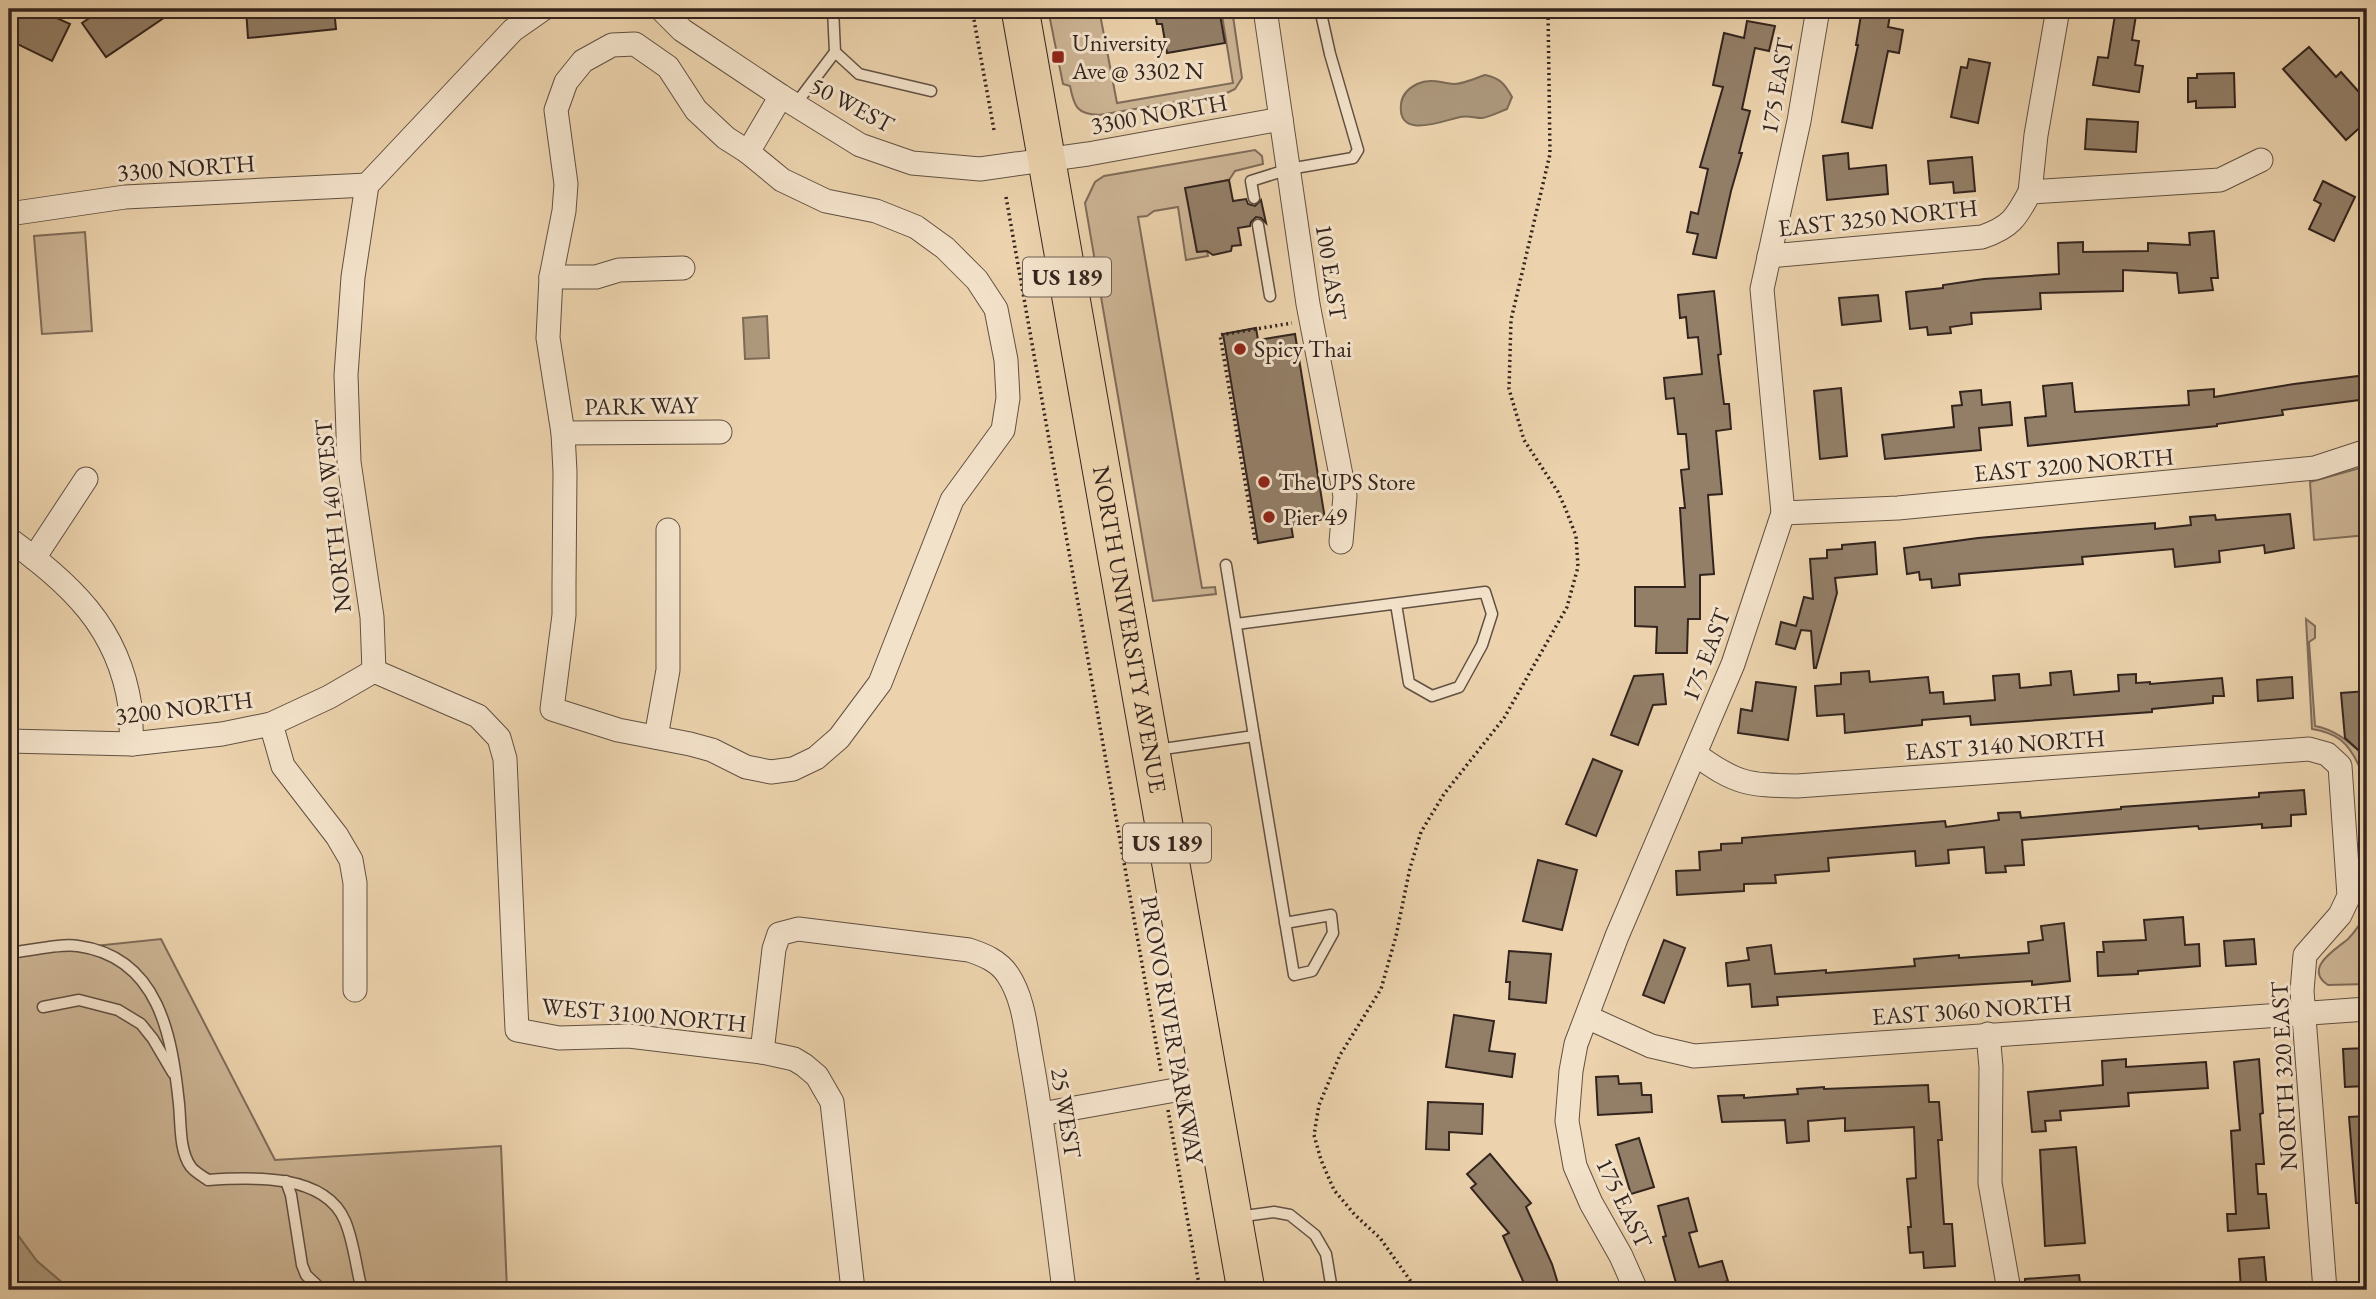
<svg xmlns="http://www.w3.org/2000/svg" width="2376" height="1299" viewBox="0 0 2376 1299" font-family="'EB Garamond',serif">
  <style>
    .green { fill: #cdb595; stroke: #806c5a; stroke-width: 2 }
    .water { fill: #ad987c; stroke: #7c6a56; stroke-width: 2 }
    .building { fill: #937f68; stroke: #33241e; stroke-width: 2 }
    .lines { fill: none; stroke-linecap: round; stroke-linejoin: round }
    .service-casing { stroke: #615042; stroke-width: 13 }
    .minor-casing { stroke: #615042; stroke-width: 25 }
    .trunk-casing { stroke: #33241e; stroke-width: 39 }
    .path { stroke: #33241e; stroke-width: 3.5; stroke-dasharray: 2 3.5; stroke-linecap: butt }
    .service { stroke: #f3e2ca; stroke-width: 10 }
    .minor { stroke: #f3e2ca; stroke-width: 23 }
    .trunk { stroke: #ecd3ad; stroke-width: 37 }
    .poi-dot { fill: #8f2418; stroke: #f3e2ca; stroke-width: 2.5 }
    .labels { text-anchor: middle; stroke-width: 6; stroke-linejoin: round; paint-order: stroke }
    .shield { fill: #f3e2ca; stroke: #6d5d52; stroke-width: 2 }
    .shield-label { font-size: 23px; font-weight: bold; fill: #33241e }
    .poi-label { font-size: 24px; fill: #33241e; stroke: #f3e2ca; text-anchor: start }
    .street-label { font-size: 24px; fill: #33241e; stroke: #f3e2ca }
  </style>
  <rect width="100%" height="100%" fill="#ecd3ad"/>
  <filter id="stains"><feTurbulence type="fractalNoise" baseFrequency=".00286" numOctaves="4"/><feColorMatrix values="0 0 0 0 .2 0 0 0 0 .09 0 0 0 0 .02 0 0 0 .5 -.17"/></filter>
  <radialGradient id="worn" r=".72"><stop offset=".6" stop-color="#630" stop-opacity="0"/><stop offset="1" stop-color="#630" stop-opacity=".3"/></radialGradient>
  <g class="green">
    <path d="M1048 9H1099L1117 103 1233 83 1221 9H1232L1242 78 1235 89 1225 94 1099 115C1077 114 1074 107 1070 86L1063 84Z"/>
    <polygon points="1255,150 1262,156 1263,164 1235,171 1229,180 1186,188 1197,252 1207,251 1208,256 1186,260 1178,207 1154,211 1147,216 1138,217 1202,588 1215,587 1216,594 1153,601 1085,203 1095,182 1104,176"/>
    <polygon points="85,232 92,331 42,334 34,236"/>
    <polygon points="2367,466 2367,535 2314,540 2310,482"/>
    <path d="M2306 619 2315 626V638L2309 642 2315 726C2337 730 2351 744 2367 758V877L2359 766C2348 742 2337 733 2312 729Z"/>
    <path d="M2367 911V984L2328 985C2303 968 2335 950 2348 939 2356 931 2362 921 2367 911Z"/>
    <polygon points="161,939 275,1160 501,1146 507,1290 9,1290 9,955"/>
  </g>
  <g class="water">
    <path d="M1485 75C1500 78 1505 84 1512 97L1507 109C1499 112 1490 117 1482 118 1475 118 1467 115 1460 117 1442 121 1397 140 1401 104 1402 95 1409 88 1417 84 1430 78 1441 83 1454 84 1464 84 1476 78 1485 75Z"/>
    <polygon points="767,316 769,358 745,359 743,318"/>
    <polygon points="9,1207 12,1227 37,1261 71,1290 9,1290"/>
  </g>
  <g class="building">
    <polygon points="9,9 37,9 70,24 52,61 9,40"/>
    <polygon points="103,9 177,9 106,57 82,23"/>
    <polygon points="246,9 334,9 336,29 248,38"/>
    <polygon points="1154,9 1219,9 1225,43 1167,53 1162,24 1157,24"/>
    <polygon points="1862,9 1891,9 1888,27 1903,30 1899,53 1888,51 1872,128 1842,122 1858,45 1856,45"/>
    <polygon points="2116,9 2137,9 2132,40 2139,41 2135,65 2143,66 2139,92 2093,85 2098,57 2108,58"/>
    <polygon points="1747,21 1775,26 1769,51 1755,48 1742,109 1750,111 1739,153 1742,153 1731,191 1716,258 1693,254 1698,234 1687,232 1691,212 1698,214 1708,169 1700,167 1723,87 1713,85 1724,33 1744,38"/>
    <polygon points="2309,47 2336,77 2341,72 2367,101 2367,121 2346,140 2283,69"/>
    <polygon points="1969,59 1990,63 1978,123 1951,117 1961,67 1967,68"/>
    <polygon points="2234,73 2235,107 2196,108 2196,101 2188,102 2188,78 2197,78 2197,74"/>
    <polygon points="2087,119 2138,122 2136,152 2085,149"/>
    <polygon points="1848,153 1849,169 1886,165 1888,194 1827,200 1823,156"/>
    <polygon points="1972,157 1975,191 1954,193 1953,182 1930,184 1928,161"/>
    <polygon points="1229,180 1233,201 1246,199 1248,204 1255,206 1261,200 1266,223 1261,218 1256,217 1251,222 1250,226 1238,228 1241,245 1232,246 1231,251 1213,255 1207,251 1197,252 1185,188"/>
    <polygon points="2323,181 2355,197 2334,241 2309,229 2321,204 2314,200"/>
    <polygon points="2214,231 2218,278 2211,278 2213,290 2179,293 2177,273 2123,270 2123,291 2040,293 2041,309 1971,313 1972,324 1950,327 1951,333 1928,335 1927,327 1910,329 1906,292 1943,288 1943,285 1984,279 2059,274 2058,243 2083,242 2083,252 2148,251 2148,243 2190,245 2189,233"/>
    <polygon points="1714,291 1721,354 1718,355 1724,404 1729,404 1731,429 1716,431 1722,494 1708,495 1714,574 1700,575 1700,619 1688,619 1687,653 1656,653 1657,627 1635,626 1635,587 1685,587 1680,508 1685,508 1681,470 1689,469 1686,434 1678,434 1674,398 1666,399 1664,378 1702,374 1698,337 1688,338 1686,317 1680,318 1678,295"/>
    <polygon points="1878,295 1881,321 1842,325 1839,298"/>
    <polygon points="1256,328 1258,340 1295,334 1325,519 1291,525 1293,537 1258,543 1223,334"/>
    <polygon points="2367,375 2367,399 2282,410 2283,415 2217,424 2217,426 2028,446 2025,418 2046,416 2043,386 2072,383 2075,412 2189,405 2188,391 2214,389 2214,397 2294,384"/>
    <polygon points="1841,388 1847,456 1820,459 1814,391"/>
    <polygon points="1981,390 1982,405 2010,402 2012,425 1979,428 1981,450 1885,459 1882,435 1954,427 1952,406 1962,405 1960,392"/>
    <polygon points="2290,514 2294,548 2265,553 2264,545 2219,551 2220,562 2175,567 2173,549 2082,557 2083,564 1959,574 1960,585 1932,588 1931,579 1920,580 1919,572 1907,574 1904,548 1978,538 2080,529 2155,523 2155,529 2191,525 2190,517 2215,515 2216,520"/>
    <polygon points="1875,542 1877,574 1835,578 1837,593 1816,668 1814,668 1811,631 1801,630 1795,649 1776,644 1781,622 1796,626 1804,597 1813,599 1810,559 1827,558 1827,550 1842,549 1842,545"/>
    <polygon points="1869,671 1870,682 1928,677 1930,693 1943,692 1944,704 1995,700 1993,676 2019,674 2020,688 2051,685 2050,673 2071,671 2074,695 2119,691 2118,675 2136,674 2136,683 2150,682 2150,684 2222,678 2224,696 2213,696 2213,703 2152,709 2152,712 1971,725 1970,716 1922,720 1922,725 1845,733 1844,714 1817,716 1815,686 1841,684 1841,673"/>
    <polygon points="1663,674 1666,704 1653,705 1638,745 1611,735 1634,676"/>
    <polygon points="2292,677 2293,698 2258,701 2257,680"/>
    <polygon points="1756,682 1796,687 1788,740 1738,733 1741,709 1752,711"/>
    <polygon points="2367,691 2367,758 2345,738 2341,693"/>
    <polygon points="1593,759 1622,771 1596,836 1566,824"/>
    <polygon points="2304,790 2306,814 2291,815 2291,826 2262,828 2262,824 2199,829 2198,826 2022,840 2024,865 2005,866 2006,872 1986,873 1984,847 1948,850 1949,863 1916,866 1915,851 1828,858 1829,871 1775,875 1776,883 1744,884 1744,891 1677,895 1676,871 1700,870 1699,852 1721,850 1721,844 1742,843 1742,838 1945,821 1946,827 1999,820 1998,813 2020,812 2021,818 2121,809 2121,807 2259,797 2259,793"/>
    <polygon points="1538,860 1577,870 1562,930 1523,921"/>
    <polygon points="2183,917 2185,945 2199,944 2200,966 2138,971 2138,974 2098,976 2097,952 2104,952 2103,942 2146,940 2144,920"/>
    <polygon points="2064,923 2070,981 2032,985 2032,981 1777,997 1778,1005 1752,1007 1750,984 1728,986 1726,963 1749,960 1747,948 1771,945 1775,974 1826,970 1826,973 1915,966 1914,959 1959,955 1959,958 2029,953 2028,942 2043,940 2041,926"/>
    <polygon points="2254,939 2256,964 2226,966 2224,941"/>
    <polygon points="1664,940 1685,948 1664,1003 1643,995"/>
    <polygon points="1509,951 1551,954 1546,1003 1509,999 1510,982 1506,982"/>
    <polygon points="1454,1015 1494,1021 1489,1051 1515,1054 1512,1077 1446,1067"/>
    <polygon points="2367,1048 2367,1086 2345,1087 2343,1049"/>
    <polygon points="2126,1059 2126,1067 2206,1062 2208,1088 2128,1093 2129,1106 2060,1111 2061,1120 2045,1121 2046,1131 2032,1132 2028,1092 2103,1085 2102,1061"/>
    <polygon points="2259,1059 2263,1113 2260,1114 2264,1164 2256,1164 2258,1194 2266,1194 2269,1228 2228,1231 2227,1214 2236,1214 2231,1131 2240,1130 2234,1062"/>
    <polygon points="1618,1076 1619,1084 1641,1083 1642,1095 1651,1095 1652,1112 1598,1115 1596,1077"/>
    <polygon points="1928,1085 1929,1102 1939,1102 1942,1140 1938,1140 1944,1224 1952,1224 1955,1266 1924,1268 1923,1252 1910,1253 1908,1227 1911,1227 1907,1179 1916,1178 1914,1127 1845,1131 1845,1118 1808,1121 1809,1141 1787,1143 1785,1120 1722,1122 1718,1096 1744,1095 1744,1098 1798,1094 1797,1089 1824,1087 1824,1089"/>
    <polygon points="1428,1102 1483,1104 1482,1134 1449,1132 1449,1150 1426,1149"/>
    <polygon points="2367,1116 2367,1203 2356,1203 2349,1117"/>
    <polygon points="1639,1138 1654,1187 1631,1194 1616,1145"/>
    <polygon points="2076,1147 2085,1243 2045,1246 2040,1150"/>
    <polygon points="1490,1154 1531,1203 1526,1207 1552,1264 1560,1290 1527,1290 1503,1236 1509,1233 1471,1188 1476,1184 1467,1174"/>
    <polygon points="1688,1198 1697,1231 1689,1233 1699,1267 1722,1261 1728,1281 1714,1285 1716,1290 1678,1290 1663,1237 1666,1236 1658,1206"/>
    <polygon points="2264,1257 2267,1290 2241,1290 2239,1259"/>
    <polygon points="2079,1275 2081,1290 2025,1290 2025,1279"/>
  </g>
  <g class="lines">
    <defs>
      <g id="service">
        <polyline points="835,52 859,74 931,91"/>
        <polyline points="795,105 835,52 833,9"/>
        <polyline points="1254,198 1251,181 1289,169 1353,158 1358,150 1330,54 1320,9"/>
        <polyline points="1258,225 1270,296"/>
        <polyline points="1226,565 1254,736"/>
        <polyline points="1236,624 1485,592 1492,614 1482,645 1459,687 1432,696 1409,683 1396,604"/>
        <polyline points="1156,750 1254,736 1294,975 1312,971 1333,933 1331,915 1285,923"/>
        <path d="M9 953C28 951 61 943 78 946 159 957 172 1036 179 1104 181 1123 179 1151 191 1167 195 1172 202 1176 208 1180 251 1177 325 1173 345 1221 354 1242 356 1268 362 1290"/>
        <polyline points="43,1007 79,1000 118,1010 141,1024 153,1039 173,1073"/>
        <polyline points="286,1181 291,1195 302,1265 306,1275 322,1290"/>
        <polyline points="1237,1217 1274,1212 1290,1215 1315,1235 1326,1254 1332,1290"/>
      </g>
      <g id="minor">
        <polyline points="661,9 682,30 781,96 860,145 912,163 980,169 1088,154 1281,119"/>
        <polyline points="1265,9 1308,304 1345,496 1341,542"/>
        <polygon points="635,44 668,67 696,110 726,138 748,152 782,180 826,201 876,211 916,227 945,248 977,280 996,309 1006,360 1008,398 1003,430 952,500 880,683 839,738 816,758 793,769 771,772 746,767 712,750 690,744 618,730 552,709 564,615 564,585 565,472 563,433 548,338 551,277 564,211 566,184 556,110 566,82 583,61 612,45"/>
        <polyline points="748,152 781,96"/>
        <polyline points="2030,192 2036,135 2058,9"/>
        <polyline points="9,214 125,197 367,185"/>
        <path d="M1769 256 1982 237C2011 227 2016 218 2030 192L2220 180 2261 160"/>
        <polyline points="551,277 596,277 619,270 683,268"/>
        <polyline points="563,433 720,432"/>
        <polyline points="1783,513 1898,508 2315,468 2367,451"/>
        <path d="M9 539C70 584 118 626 130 706 131 719 131 732 132 744"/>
        <polyline points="34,558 86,479"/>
        <polyline points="374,671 372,617 349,462 346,375 353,277 367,185 513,30 543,9"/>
        <polyline points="271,724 283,766 337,836 351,860 355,883 355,990"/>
        <polyline points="656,737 668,670 668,530"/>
        <polyline points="9,741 132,744 222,734 271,724 329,697 374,671 478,716 499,738 505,759 517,1030 559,1038 629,1036 762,1052 794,1059 804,1065 817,1076 832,1102 853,1290"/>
        <path d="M1695 754C1736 784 1747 785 1797 786L2309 749 2327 754 2340 766 2349 896 2340 915 2305 955 2302 991 2325 1290"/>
        <polyline points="1587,1017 1651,1046 1694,1056 2367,1009"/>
        <polyline points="1988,1034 1991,1067 1990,1183 2009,1290"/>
        <path d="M762 1052 774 949 779 934 798 929 969 950C984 955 999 961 1008 975 1024 999 1026 1031 1031 1057 1045 1135 1054 1212 1064 1290"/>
        <polyline points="1041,1114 1209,1084"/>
        <polyline points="1636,1290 1621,1256 1591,1203 1575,1166 1567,1121 1571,1071 1576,1044 1617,936 1733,664 1783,513 1762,289 1799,121 1818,9"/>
      </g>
      <g id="trunk">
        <path id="s1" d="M1020 9 1246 1290"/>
      </g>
    </defs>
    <use href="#service" class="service-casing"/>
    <use href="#minor" class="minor-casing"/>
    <use href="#trunk" class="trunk-casing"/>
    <g class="path">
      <polyline points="972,9 994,130"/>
      <polyline points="1006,197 1161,1071"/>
      <polyline points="1255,540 1220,335 1292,323"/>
      <polyline points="1168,1110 1200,1290"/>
      <polyline points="1417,1290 1380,1238 1355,1215 1334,1190 1321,1160 1314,1135 1319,1105 1340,1055 1381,989 1396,936 1410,868 1421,832 1444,794 1504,718 1567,607 1578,567 1576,536 1566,510 1558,492 1524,440 1509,389 1511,320 1550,154 1548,9"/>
    </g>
    <use href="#service" class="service"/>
    <use href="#minor" class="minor"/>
    <use href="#trunk" class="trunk"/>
  </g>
  <g class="poi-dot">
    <rect x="1051" y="50" width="14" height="14" rx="3.5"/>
    <circle cx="1240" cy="349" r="7"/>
    <circle cx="1264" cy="482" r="7"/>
    <circle cx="1269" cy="517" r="7"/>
  </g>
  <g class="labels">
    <g class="shield">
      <rect x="1023" y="257.5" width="88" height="39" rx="5"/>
      <rect x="1123" y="823.5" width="88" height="39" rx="5"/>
    </g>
    <g class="shield-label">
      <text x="1067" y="285">US 189</text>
      <text x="1167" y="851">US 189</text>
    </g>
    <g class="poi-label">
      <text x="1072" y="51">University<tspan x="1072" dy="28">Ave @ 3302 N</tspan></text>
      <text x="1254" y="357">Spicy Thai</text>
      <text x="1278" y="490">The UPS Store</text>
      <text x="1283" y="525">Pier 49</text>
    </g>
    <g class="street-label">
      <text transform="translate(1777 86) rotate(-80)" y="8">175 EAST</text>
      <text transform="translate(852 105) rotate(28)" y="8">50 WEST</text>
      <text transform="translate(1159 114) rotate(-10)" y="8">3300 NORTH</text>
      <text transform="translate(186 168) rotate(-4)" y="8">3300 NORTH</text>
      <text transform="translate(1878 218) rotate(-6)" y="8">EAST 3250 NORTH</text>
      <text transform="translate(1331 272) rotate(81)" y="8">100 EAST</text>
      <text transform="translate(641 406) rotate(-1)" y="8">PARK WAY</text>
      <text transform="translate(2074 465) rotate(-5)" y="8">EAST 3200 NORTH</text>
      <text transform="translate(333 516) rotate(-96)" y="8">NORTH 140 WEST</text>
      <text dy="8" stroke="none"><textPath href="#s1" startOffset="630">NORTH UNIVERSITY AVENUE</textPath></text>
      <text transform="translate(1706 655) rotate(-69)" y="8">175 EAST</text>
      <text transform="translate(184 708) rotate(-7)" y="8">3200 NORTH</text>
      <text transform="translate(2005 745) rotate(-4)" y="8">EAST 3140 NORTH</text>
      <text transform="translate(1972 1010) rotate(-4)" y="8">EAST 3060 NORTH</text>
      <text transform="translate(644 1015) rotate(5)" y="8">WEST 3100 NORTH</text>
      <text transform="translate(1172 1030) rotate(80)" y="8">PROVO RIVER PARKWAY</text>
      <text transform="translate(2284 1076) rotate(-93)" y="8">NORTH 320 EAST</text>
      <text transform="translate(1066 1113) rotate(81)" y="8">25 WEST</text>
      <text transform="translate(1624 1203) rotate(64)" y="8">175 EAST</text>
    </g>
  </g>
  <rect width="2376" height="1299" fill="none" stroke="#ecd3ad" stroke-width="35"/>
  <rect x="10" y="10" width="2355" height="1278" fill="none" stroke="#33241e" stroke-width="3.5"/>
  <rect x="18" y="18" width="2341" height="1264" fill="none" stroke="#33241e" stroke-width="2"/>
  <rect width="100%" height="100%" filter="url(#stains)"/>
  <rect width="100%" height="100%" fill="url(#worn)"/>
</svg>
